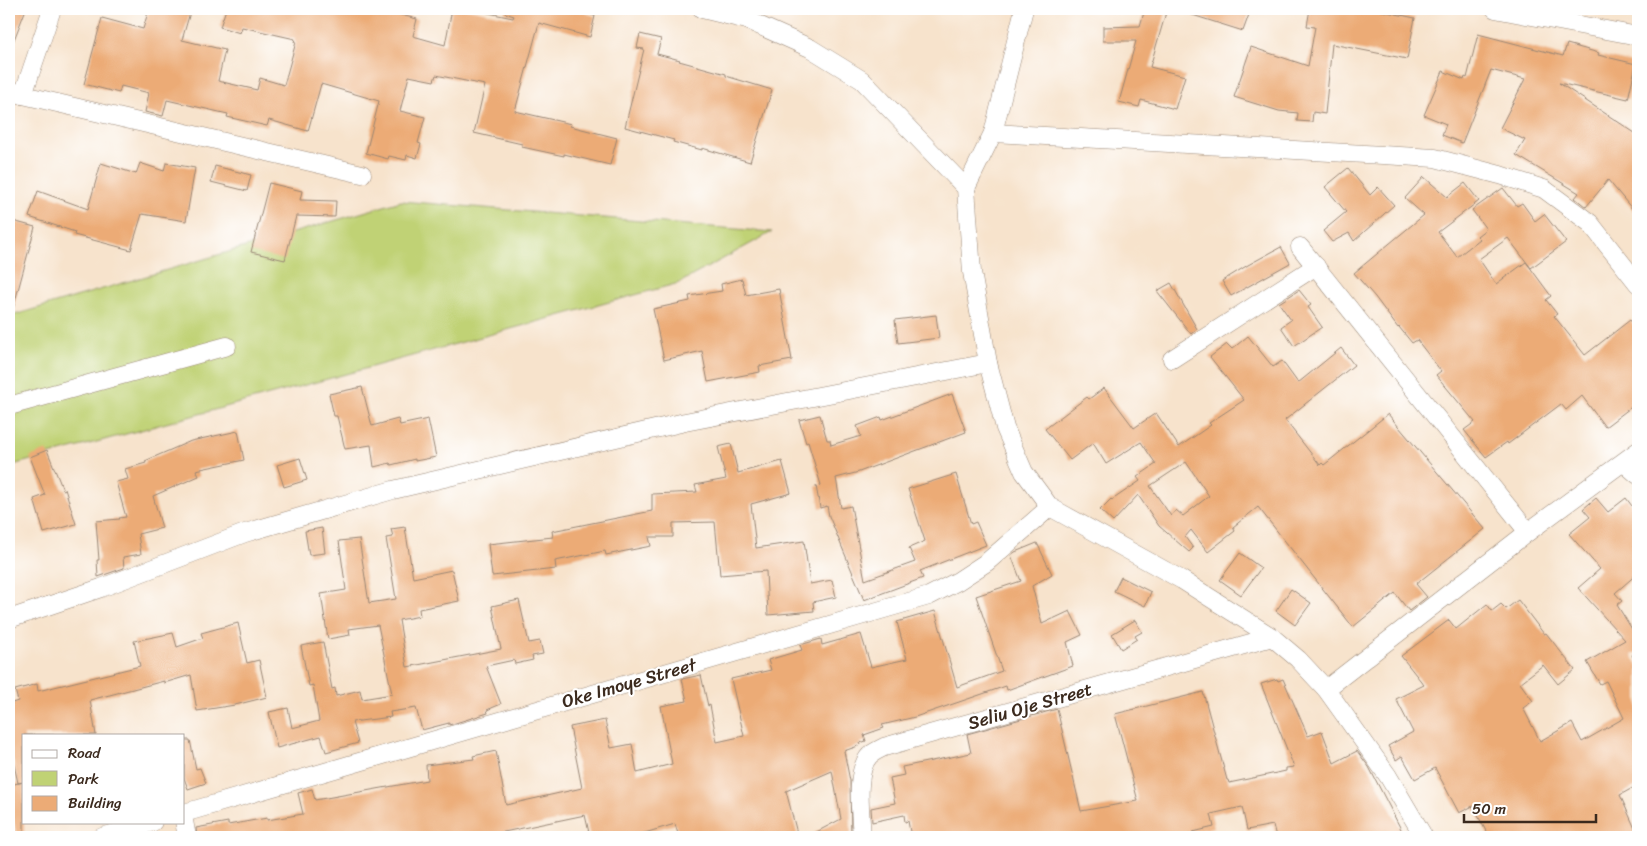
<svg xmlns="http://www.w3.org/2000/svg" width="1647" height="846" viewBox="0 0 1647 846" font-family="Sriracha,sans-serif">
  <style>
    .green { fill: #c0d275; stroke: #7e7e4a }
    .building { fill: #ecab76; fill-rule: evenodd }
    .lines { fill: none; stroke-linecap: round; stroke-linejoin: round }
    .street-casing { stroke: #998675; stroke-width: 19 }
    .street { stroke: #fff; stroke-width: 18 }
    .labels { text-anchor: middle; stroke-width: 4; stroke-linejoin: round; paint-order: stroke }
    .street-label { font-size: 18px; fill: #3b2a1e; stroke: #fff }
  </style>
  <rect width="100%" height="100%" fill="#fff"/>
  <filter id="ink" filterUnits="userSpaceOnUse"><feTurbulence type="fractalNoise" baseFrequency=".02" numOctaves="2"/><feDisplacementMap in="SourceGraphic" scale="10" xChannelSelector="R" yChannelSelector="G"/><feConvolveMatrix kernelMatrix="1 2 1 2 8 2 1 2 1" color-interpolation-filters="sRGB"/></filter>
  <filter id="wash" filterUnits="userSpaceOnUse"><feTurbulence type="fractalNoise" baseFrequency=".0096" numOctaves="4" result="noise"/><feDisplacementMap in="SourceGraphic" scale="20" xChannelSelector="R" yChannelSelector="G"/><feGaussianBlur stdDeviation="1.12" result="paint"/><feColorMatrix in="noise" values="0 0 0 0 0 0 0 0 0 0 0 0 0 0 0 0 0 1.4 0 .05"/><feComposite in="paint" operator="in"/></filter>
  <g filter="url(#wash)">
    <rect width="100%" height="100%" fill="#f7e3cc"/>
    <polygon class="green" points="401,201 772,232 679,283 9,466 9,315 11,316"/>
    <g id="blocks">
      <g class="building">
        <polygon points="9,9 26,9 10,50 9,49"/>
        <polygon points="149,9 191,9 182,40 225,50 218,81 257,90 260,78 284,85 296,42 294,42 295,39 242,27 240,33 220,27 226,9 394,9 393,13 417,19 413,36 445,45 452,9 469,9 513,18 514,16 505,13 505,9 580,9 579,11 595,16 590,37 539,23 515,111 571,124 570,126 617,138 610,165 564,154 564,156 522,147 522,144 474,133 485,85 436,75 434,81 409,76 400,111 425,117 418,143 421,144 417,158 407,155 406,160 389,156 388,159 366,153 379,101 321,84 308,131 269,120 267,126 227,117 228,114 167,100 163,116 145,112 149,93 121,86 119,93 84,84 102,18 143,29"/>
        <polygon points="1145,9 1167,9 1150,67 1185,76 1175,109 1141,100 1139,107 1119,102 1136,41 1103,41 1103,27 1140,26"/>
        <polygon points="1184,9 1251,9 1243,31 1183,12"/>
        <polygon points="1310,9 1373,9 1415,18 1407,59 1332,44 1325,114 1313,112 1312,122 1297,121 1298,113 1279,111 1234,97 1251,47 1308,66 1315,27 1307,26"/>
        <polygon points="640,34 661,39 657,54 680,60 679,61 726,74 726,76 772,90 750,162 702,148 702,150 673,142 674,140 625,127 644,49 637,48"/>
        <polygon points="1478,34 1563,56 1567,44 1599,53 1598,55 1636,64 1628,99 1559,83 1638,135 1638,216 1608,180 1586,207 1575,198 1579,193 1516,155 1525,140 1500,128 1525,79 1491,70 1462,143 1442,135 1446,124 1424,115 1443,71 1464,80 1465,77 1467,78"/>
        <polygon points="101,163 136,174 140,163 164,171 166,163 195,168 186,221 142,214 131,250 74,235 75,232 29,217 38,191 88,209"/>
        <polygon points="215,166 251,175 247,191 211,182"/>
        <polygon points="1348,168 1370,195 1378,187 1394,205 1354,241 1349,233 1332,242 1323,231 1346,212 1325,187"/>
        <polygon points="1424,177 1447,197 1465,183 1479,201 1438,232 1457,257 1480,239 1477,236 1486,229 1472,210 1503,188 1517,206 1522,203 1535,221 1544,214 1566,242 1531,268 1508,238 1479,259 1496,284 1526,262 1551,296 1546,300 1557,314 1554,316 1585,355 1630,320 1638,330 1638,402 1605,427 1582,396 1566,410 1561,404 1508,444 1507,442 1486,457 1464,430 1475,422 1436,375 1441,371 1417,340 1412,343 1399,327 1398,328 1375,297 1354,273 1424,215 1405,198"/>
        <polygon points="269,183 302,191 300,200 336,201 335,217 296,216 285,260 251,252"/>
        <polygon points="9,220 35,227 13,309 9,308"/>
        <polygon points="1281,247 1290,263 1231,296 1222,281 1248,265"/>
        <polygon points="742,279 746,295 779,289 792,360 759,366 760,372 708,382 702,351 664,360 653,309 690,301 689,296 722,291 721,284"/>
        <polygon points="1171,283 1197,329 1191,334 1157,291"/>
        <polygon points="1299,290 1311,305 1308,307 1322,327 1294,346 1281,327 1291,320 1279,303"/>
        <polygon points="936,315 939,338 898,343 895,320"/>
        <path d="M1248 336 1273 367 1282 361 1298 383 1341 348 1354 365 1285 420 1320 465 1322 463 1324 465 1388 414 1485 529 1416 584 1427 597 1409 611 1395 593 1353 627 1258 507 1233 527 1235 531 1208 552 1191 530 1185 537 1193 548 1189 552 1159 526 1138 495 1113 522 1100 510 1111 499 1112 500 1140 481 1137 477 1156 464 1141 442 1106 464 1093 443 1070 460 1045 429 1087 397 1089 399 1104 388 1134 428 1156 413 1179 447 1211 425 1209 423 1244 400 1210 357 1227 344 1232 349ZM1186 462 1209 496 1183 516 1176 510 1171 516 1150 486Z"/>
        <polygon points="362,387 372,426 398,419 400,425 428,419 436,457 415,461 415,459 391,465 390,463 374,467 371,445 345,449 337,416 334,416 329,394"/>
        <polygon points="952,394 966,432 859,472 836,478 841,508 851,506 865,580 915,562 909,548 925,541 908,489 956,474 971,524 976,522 986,545 920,571 923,578 864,600 829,516 827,506 820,508 816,486 821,485 808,442 806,443 799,420 820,415 827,440 830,440 831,445 861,436 857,426 881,417 882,420"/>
        <polygon points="238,431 244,460 196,470 199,476 153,496 162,528 138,534 141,554 123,557 124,568 98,577 97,560 99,560 96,521 120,519 119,518 126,517 116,482 128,479 125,469 146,463 145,461 191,441"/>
        <polygon points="731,444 738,473 782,461 791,493 751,504 756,548 804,541 810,584 832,580 836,597 813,602 814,611 768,615 766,571 720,575 715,522 673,523 673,537 649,537 651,546 606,555 605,551 555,561 556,569 492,576 488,544 553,537 552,531 652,511 652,494 697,492 695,485 726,479 718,447"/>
        <polygon points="47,450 63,490 65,489 76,524 44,533 34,499 45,495 30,457"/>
        <polygon points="300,458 307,480 284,487 277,465"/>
        <polygon points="1596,498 1608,512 1626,498 1638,514 1638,573 1615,593 1622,601 1617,605 1635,634 1638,632 1638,654 1637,653 1632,655 1638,665 1638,785 1620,795 1637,833 1628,837 1489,837 1473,806 1459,813 1435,768 1415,779 1402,756 1396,760 1388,746 1413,732 1396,699 1424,685 1401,656 1449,620 1456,629 1487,604 1492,611 1501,604 1506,609 1518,600 1544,634 1546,633 1575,670 1558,684 1543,665 1520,683 1533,701 1523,708 1540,741 1572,723 1582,742 1624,718 1606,681 1600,684 1587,662 1625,640 1578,588 1600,569 1569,534 1590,517 1583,509"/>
        <polygon points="405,527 413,578 452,570 459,601 419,609 420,616 399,620 407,667 501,649 492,606 519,600 529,643 540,641 543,654 532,656 533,660 515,664 514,660 486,666 501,704 487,710 488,713 449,725 449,723 422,730 416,708 390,712 391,717 352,722 358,743 326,752 321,736 277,748 269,712 288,708 292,728 319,721 313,685 309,686 301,646 323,642 332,689 335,688 336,696 360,690 362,699 392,694 378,625 349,629 350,635 328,639 321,594 346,590 339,541 359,539 369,603 396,599 386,538 393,537 391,529"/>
        <polygon points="322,528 325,553 309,555 305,531"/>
        <polygon points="1037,543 1052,574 1032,586 1042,624 1070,611 1082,635 1067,642 1073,666 1007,690 1006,686 915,717 882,725 884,728 864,735 866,741 860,743 861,745 844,751 850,781 851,837 807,837 841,819 832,771 786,791 798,837 679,837 675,824 631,837 590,837 585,815 480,837 197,837 196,828 228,822 228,825 267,818 267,820 303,814 298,793 312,789 315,800 427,780 426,765 474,759 473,756 496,751 506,805 582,788 570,727 605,720 611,748 632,744 637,773 672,764 661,706 687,701 682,679 701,675 708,706 710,705 717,742 744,736 731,679 771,670 768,660 802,650 800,645 821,639 822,645 861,634 871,667 907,659 897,622 935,611 957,687 1002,671 976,596 1021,581 1011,555 1015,552"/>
        <polygon points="1240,553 1261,568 1241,595 1220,580"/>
        <polygon points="1121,577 1151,592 1145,606 1114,591"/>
        <polygon points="1291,589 1311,603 1295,625 1276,611"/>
        <polygon points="1135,620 1142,632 1135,636 1137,639 1121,649 1112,634"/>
        <polygon points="238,623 247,663 259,660 267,697 235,705 197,711 191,675 164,683 164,681 90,700 96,735 24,735 24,782 18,783 9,742 9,704 18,701 15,690 37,684 38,691 140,666 134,641 173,633 177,647 203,638 201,633"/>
        <polygon points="1277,679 1278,681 1283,679 1308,736 1322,731 1334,763 1357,751 1369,767 1405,837 1276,837 1273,825 1247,830 1242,807 1211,814 1214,827 1193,832 1193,835 1183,837 911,837 908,821 905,822 904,815 872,822 871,808 895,803 890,778 904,775 902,767 971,753 967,734 1057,709 1081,811 1138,801 1115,714 1203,692 1227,780 1228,780 1229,783 1286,771 1286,768 1294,767 1261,684"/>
        <polygon points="184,740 190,740 196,769 200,768 206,783 188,789 184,778"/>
        <polygon points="24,782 24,837 17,837 9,798 9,785"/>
      </g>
    </g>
  </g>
  <g filter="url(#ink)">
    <use href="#blocks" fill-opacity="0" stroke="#998675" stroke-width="1"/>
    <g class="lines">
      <defs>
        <g id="street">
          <polyline points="702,9 747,20 810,48 862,80 966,188 972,272 988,363 1005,428 1024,472 1050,507 1182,580 1272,637 1298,659 1326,689 1388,776 1424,837"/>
          <polyline points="1495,9 1638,36"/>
          <polyline points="9,90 23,95 362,174"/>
          <polyline points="23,95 52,9"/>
          <polyline points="993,133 1435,158 1500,175 1544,189 1590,223 1638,284"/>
          <polyline points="966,188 993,133 1024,9"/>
          <polyline points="1300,247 1528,532"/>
          <polyline points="1172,359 1316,266"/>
          <polyline points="9,406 227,346"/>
          <polyline points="1624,463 1638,475"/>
          <polyline points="9,619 101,588 245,533 393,490 685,422 988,363"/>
          <polyline points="1326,689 1528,532 1638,451"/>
          <polyline points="184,813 929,596 958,581 987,562 1050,507"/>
          <polyline points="184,821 187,837"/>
          <polyline points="102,837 153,822"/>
          <path d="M862 837C861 816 854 771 870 755 874 752 880 749 884 747L1272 637"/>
        </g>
      </defs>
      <use href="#street" class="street-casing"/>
      <use href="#street" class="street"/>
    </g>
  </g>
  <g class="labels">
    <g class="street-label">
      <text transform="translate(629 683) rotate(-16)" y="6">Oke Imoye Street</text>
      <text transform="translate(1030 706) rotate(-16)" y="6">Seliu Oje Street</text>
    </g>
  </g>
  <rect width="1647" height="846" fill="none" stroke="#fff" stroke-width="30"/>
  <rect x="22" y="734" width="162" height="90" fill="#ffffff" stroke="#b1aaa5"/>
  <rect x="32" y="750" width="25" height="8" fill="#ffffff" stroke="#b1aaa5"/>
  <text x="68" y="758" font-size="15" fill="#3b2a1e">Road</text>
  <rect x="32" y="771" width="25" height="15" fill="#c0d275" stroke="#b1aaa5"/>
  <text x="68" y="784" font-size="15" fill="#3b2a1e">Park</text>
  <rect x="32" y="796" width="25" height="15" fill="#ecab76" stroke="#b1aaa5"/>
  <text x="68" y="808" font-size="15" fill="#3b2a1e">Building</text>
  <path d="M1464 814v8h132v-8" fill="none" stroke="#3b2a1e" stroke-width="2.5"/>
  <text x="1472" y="814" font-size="15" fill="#3b2a1e" stroke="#ffffff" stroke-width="4" paint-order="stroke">50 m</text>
</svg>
